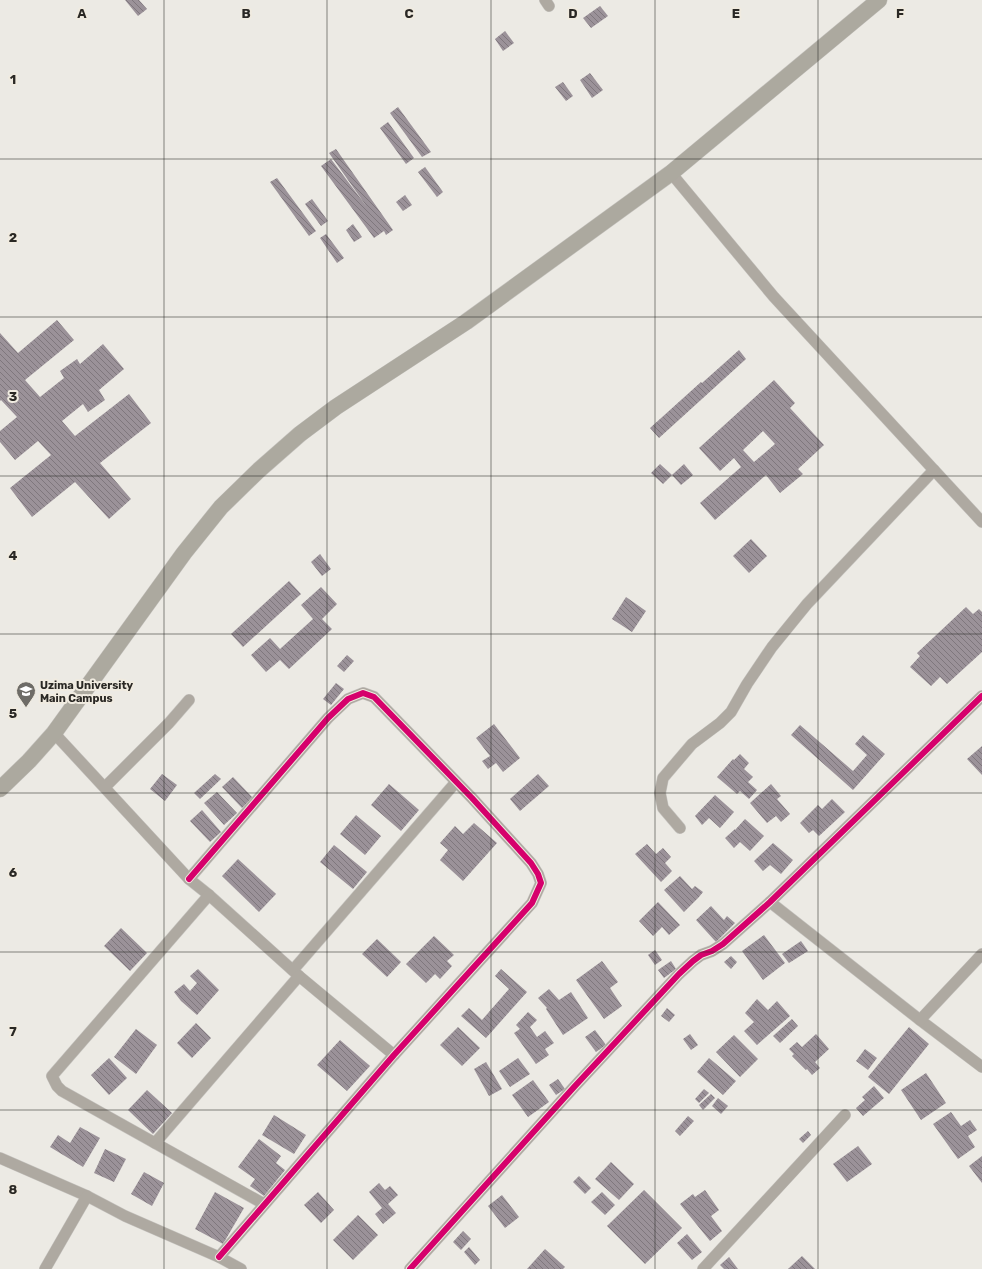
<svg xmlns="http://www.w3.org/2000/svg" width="982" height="1269" viewBox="0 0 982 1269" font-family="Rubik,sans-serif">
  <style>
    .building { fill: url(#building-back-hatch); fill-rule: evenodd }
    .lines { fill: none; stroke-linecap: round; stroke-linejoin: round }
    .minor-casing { stroke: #c8c6c2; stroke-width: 12 }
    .secondary-casing { stroke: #c8c6c2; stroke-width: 17 }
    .minor { stroke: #aea9a1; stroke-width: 11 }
    .secondary { stroke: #aca99f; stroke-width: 16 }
    .cycleway-casing { stroke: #f0ebe0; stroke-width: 8 }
    .cycleway { stroke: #d6006c; stroke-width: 6 }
    .grid { fill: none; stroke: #2a2824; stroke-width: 1; stroke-opacity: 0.55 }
    .labels { text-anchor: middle; stroke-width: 4; stroke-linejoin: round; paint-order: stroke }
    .poi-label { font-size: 11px; font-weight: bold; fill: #2a2824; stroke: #f0ebe0; text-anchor: start }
    .grid-label { font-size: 13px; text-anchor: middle; font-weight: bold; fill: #2a2824; stroke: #f0ebe0; stroke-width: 4; stroke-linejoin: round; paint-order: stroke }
  </style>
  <defs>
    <pattern id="building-back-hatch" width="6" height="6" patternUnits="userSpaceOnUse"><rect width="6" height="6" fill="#9b9299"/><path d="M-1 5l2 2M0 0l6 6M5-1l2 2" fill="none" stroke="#7f777d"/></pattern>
  </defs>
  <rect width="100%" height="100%" fill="#eceae4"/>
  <g class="building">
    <polygon points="125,0 139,0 147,9 138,16"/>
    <polygon points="600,6 608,16 591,28 583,18"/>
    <polygon points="505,31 514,43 503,51 495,39"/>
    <polygon points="590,73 603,90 592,98 580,80"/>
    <polygon points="563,82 573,96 566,101 555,87"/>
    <polygon points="398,107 431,152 422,157 390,113"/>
    <polygon points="388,122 414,158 406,164 380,128"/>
    <polygon points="336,149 393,230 386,235 384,231 374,238 321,166 331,159 367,207 329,153"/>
    <polygon points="425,167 443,192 437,197 418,172"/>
    <polygon points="277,178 316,231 309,236 270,182"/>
    <polygon points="405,195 412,205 403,211 396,202"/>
    <polygon points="312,199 328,221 321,226 305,204"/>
    <polygon points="353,224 362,237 354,242 346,230"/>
    <polygon points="326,234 344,258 337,263 320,238"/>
    <polygon points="57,320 74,340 25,380 40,397 64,378 60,371 77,359 80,364 103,344 124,369 99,390 105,400 88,412 83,404 62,421 75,436 129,394 151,423 100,463 131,499 109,519 75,482 32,517 10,488 51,455 38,441 15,460 0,442 0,431 17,417 1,400 0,401 0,333 18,353"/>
    <polygon points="739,350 746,359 659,438 650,428 701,382 702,383"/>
    <path d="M774 380 795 403 790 408 824 445 798 469 803 474 780 493 766 475 715 520 700 503 741 467 734 458 720 471 699 448ZM763 431 775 444 754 462 743 450Z"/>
    <polygon points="660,464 672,475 663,484 651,473"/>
    <polygon points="684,464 693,475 681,485 672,475"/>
    <polygon points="751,539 767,556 749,573 733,556"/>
    <polygon points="320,554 331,569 322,576 311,562"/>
    <polygon points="289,581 301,594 243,647 231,634"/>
    <polygon points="321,587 337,604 322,619 332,629 289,669 280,660 266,672 251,655 270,638 280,649 313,619 301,605"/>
    <polygon points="626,597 646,611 632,632 612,619"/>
    <polygon points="966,607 973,614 979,609 982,612 982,652 947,684 940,677 931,686 910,667 920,656 917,653"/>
    <polygon points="347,655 354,661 344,672 337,666"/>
    <polygon points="336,683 344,689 331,705 323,699"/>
    <polygon points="494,724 520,758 503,772 496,763 488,769 482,761 490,756 476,738"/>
    <polygon points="800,725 853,771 867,755 855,744 863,735 885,754 853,790 791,735"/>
    <polygon points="982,746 982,775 967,759"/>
    <polygon points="740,754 749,763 744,769 753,777 748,782 757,790 749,799 740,791 737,794 717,777 733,759 734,760"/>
    <polygon points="162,774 177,785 165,801 150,789"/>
    <polygon points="215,774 221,779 200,799 194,793"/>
    <polygon points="538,774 549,786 520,811 510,799"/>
    <polygon points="233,777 253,798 242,808 222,787"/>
    <polygon points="389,784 419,810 401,831 371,805"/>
    <polygon points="771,784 781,796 777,799 790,814 781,822 776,816 767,823 750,803"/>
    <polygon points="217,792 237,813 224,825 204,803"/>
    <polygon points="715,795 734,812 720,828 709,818 702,825 695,816"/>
    <polygon points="832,799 845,812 819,836 813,830 809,833 800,823 818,805 822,809"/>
    <polygon points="202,810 221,832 210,842 190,821"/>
    <polygon points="356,815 381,836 365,855 340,834"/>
    <polygon points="745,819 764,836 750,851 740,842 734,848 725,838 735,829 735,830"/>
    <polygon points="474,823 497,843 463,881 440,860 448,850 440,843 455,826 463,834"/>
    <polygon points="773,843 793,860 781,874 770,865 763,871 754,861"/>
    <polygon points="647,844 656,854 663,848 671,857 665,863 672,871 661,882 635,854"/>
    <polygon points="334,845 367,872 353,889 320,862"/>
    <polygon points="238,859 276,894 259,912 222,876"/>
    <polygon points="680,876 692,889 695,886 703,892 699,897 684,912 664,890"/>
    <polygon points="658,902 680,925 669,935 662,927 653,936 639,921"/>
    <polygon points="711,906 724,920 727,916 735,923 716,942 696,920"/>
    <polygon points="121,928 147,953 130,971 104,946"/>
    <polygon points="764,935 785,963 763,980 742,951"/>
    <polygon points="434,936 454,955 447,961 452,966 440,979 435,974 426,983 406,964"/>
    <polygon points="377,939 401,962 387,977 362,954"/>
    <polygon points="801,941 808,951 789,963 782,954"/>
    <polygon points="655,950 662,960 655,965 648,955"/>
    <polygon points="731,956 737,962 731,969 724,962"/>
    <polygon points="602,961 618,982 610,988 622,1006 604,1019 576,980"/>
    <polygon points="671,961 676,969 664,978 658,970"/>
    <polygon points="198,969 219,990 197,1015 181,1001 174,992 184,984 190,991 197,983 190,976"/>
    <polygon points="501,969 527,992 486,1038 461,1016 469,1008 482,1020 509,989 495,976"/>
    <polygon points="549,989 559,1000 571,992 588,1018 563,1035 546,1009 547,1008 538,998"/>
    <polygon points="757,999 768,1010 777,1001 790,1016 757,1045 744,1031 754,1022 745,1013"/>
    <polygon points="667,1008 675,1015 669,1022 661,1016"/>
    <polygon points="528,1012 537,1020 530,1027 537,1037 545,1031 554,1043 545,1049 549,1055 536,1064 514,1033 520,1029 516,1025"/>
    <polygon points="792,1019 798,1026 780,1043 773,1036"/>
    <polygon points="196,1023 211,1038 192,1058 177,1043"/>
    <polygon points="458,1027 480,1048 462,1066 440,1045"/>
    <polygon points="909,1027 929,1044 889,1094 868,1077"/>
    <polygon points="136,1029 157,1045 136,1074 114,1057"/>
    <polygon points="595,1030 606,1045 596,1052 585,1037"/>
    <polygon points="690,1034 698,1045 691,1050 683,1039"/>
    <polygon points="816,1034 829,1049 815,1062 820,1068 812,1075 807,1069 806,1070 792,1056 794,1054 789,1049 797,1042 802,1047"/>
    <polygon points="734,1035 758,1059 740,1077 716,1052"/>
    <polygon points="340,1040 370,1066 347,1091 317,1065"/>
    <polygon points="865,1049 877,1058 868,1070 856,1061"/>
    <polygon points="109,1058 127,1078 109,1095 91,1075"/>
    <polygon points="518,1058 530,1074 510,1087 499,1071"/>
    <polygon points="709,1058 736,1081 723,1095 697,1072"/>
    <polygon points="486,1062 502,1089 489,1096 474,1069"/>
    <polygon points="926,1073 946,1103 921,1120 901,1090"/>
    <polygon points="558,1079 565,1089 556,1095 549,1085"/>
    <polygon points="533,1080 549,1102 528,1117 512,1095"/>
    <polygon points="874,1086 884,1098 863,1116 856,1108 865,1100 862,1097"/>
    <polygon points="704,1089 709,1093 699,1103 695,1099"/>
    <polygon points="147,1090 172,1113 153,1134 128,1110"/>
    <polygon points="711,1094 715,1098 703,1110 699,1105"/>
    <polygon points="718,1098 728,1106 721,1114 712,1106"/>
    <polygon points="951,1112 961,1126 970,1120 977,1130 968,1136 975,1147 958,1159 933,1124"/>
    <polygon points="274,1115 306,1135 294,1154 262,1135"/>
    <polygon points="688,1116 694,1121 680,1136 675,1131"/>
    <polygon points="80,1127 100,1138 83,1167 50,1147 58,1135 70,1143"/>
    <polygon points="808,1131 811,1135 803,1143 799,1139"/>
    <polygon points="259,1139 281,1156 276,1163 285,1170 264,1196 250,1186 255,1179 238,1167"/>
    <polygon points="858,1146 872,1164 847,1182 833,1164"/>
    <polygon points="105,1149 126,1159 114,1182 94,1173"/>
    <polygon points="982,1156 982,1183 969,1166"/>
    <polygon points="611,1162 634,1184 619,1200 595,1179"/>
    <polygon points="144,1172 164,1183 152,1206 131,1194"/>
    <polygon points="579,1176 591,1188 585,1194 573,1182"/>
    <polygon points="379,1183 385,1190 390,1186 398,1195 388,1204 396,1213 383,1224 375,1214 382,1208 369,1192"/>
    <polygon points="644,1190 682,1228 645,1264 607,1226"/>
    <polygon points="705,1190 719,1210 711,1216 722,1231 710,1241 680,1204 693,1194 695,1197"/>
    <polygon points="215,1192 244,1208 223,1244 195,1229"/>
    <polygon points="318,1192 334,1210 321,1223 304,1205"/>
    <polygon points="602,1192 615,1205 605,1215 591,1202"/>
    <polygon points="502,1195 519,1217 505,1228 488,1206"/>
    <polygon points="358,1215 378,1235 353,1260 333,1240"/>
    <polygon points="463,1231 471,1239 461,1250 453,1242"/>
    <polygon points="687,1234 702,1252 692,1260 677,1243"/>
    <polygon points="469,1247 480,1260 475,1265 464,1252"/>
    <polygon points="545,1249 565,1267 563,1269 527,1269"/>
    <polygon points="802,1256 815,1269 788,1269"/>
    <polygon points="729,1257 738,1269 724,1269 720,1265"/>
  </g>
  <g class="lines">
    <defs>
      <g id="minor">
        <polyline points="545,0 549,6"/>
        <polyline points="671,173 774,297 982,522"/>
        <polyline points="54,733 189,879 209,895 299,976 394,1055"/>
        <polyline points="105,787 169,723 189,700"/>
        <polyline points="680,828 663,808 660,793 663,778 692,744 720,723 731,712 747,684 772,647 807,604 934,470"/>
        <polyline points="189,879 328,718 348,699 363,693 374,697 472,798 531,863 538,874 541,883 532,903 394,1055 219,1257"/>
        <polyline points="209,895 52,1076 57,1086 62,1091 264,1204"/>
        <polyline points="770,902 920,1020 982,1067"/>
        <polyline points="293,970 456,782"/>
        <polyline points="920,1020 982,954"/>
        <polyline points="155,1143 299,976"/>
        <polyline points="0,1158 87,1196 125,1216 219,1257 241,1269"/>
        <polyline points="45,1269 87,1196"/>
        <polyline points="410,1269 575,1086 679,974 693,961 701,955 712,951 723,944 770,902 982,696"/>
        <polyline points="703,1269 845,1115"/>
      </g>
      <polyline id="secondary" points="0,789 29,761 54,733 184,553 221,507 259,470 300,434 336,407 466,322 671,173 879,0"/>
    </defs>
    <use href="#minor" class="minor-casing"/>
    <use href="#secondary" class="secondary-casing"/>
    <use href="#minor" class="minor"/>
    <use href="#secondary" class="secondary"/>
    <defs>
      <g id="cycleway">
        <polyline points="189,879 328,718 348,699 363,693 374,697 472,798 531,863 538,874 541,883 532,903 394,1055 219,1257"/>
        <polyline points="410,1269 575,1086 679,974 693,961 701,955 712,951 723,944 770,902 982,696"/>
      </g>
    </defs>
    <use href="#cycleway" class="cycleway-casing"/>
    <use href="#cycleway" class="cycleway"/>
  </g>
  <path class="grid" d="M164 0V1269M327 0V1269M491 0V1269M655 0V1269M818 0V1269M0 159H982M0 317H982M0 476H982M0 634H982M0 793H982M0 952H982M0 1110H982"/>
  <defs>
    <symbol id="university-pin" viewBox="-11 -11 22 30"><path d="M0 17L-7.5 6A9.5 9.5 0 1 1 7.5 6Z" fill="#6e6c67" stroke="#f0ebe0"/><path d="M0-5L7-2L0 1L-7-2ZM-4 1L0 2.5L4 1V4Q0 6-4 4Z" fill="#fff"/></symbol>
  </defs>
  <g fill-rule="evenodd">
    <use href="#university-pin" x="15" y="680" width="22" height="30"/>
  </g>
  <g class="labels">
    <g class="poi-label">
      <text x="40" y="689">Uzima University<tspan x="40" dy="13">Main Campus</tspan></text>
    </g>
  </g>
  <g class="grid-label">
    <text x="82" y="18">A</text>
    <text x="246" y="18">B</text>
    <text x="409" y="18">C</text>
    <text x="573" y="18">D</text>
    <text x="736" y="18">E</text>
    <text x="900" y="18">F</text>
    <text x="13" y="84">1</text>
    <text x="13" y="242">2</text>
    <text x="13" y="401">3</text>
    <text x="13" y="560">4</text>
    <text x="13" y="718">5</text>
    <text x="13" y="877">6</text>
    <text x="13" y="1036">7</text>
    <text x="13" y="1194">8</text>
  </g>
</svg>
